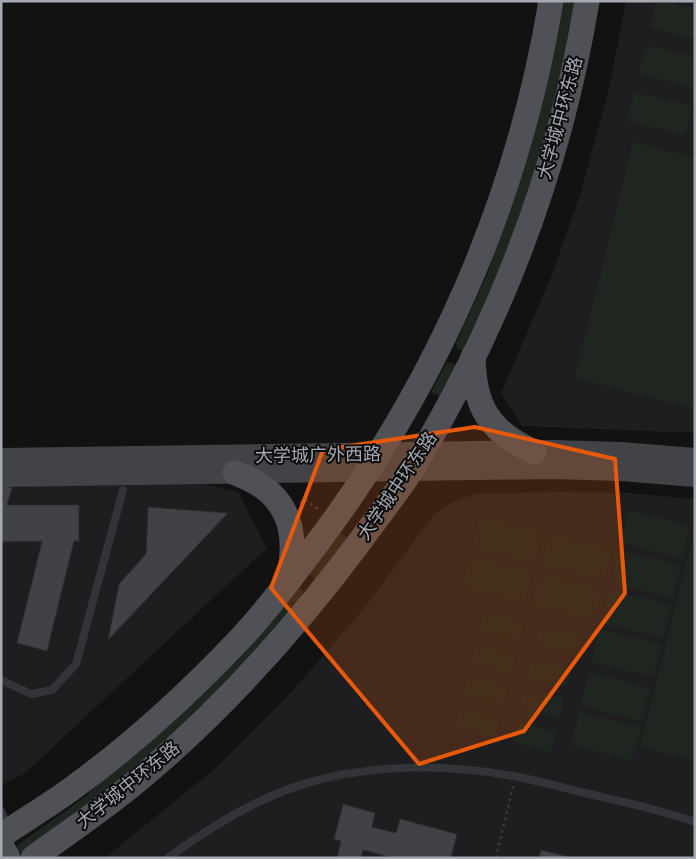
<svg xmlns="http://www.w3.org/2000/svg" width="696" height="859" viewBox="0 0 696 859" font-family="Raleway,'Noto Sans SC',sans-serif">
  <style>
    .built { fill: #1e1e20 }
    .green { fill: #1f251f }
    .building { fill: #414246; stroke: #2c2c2f }
    .lines { fill: none; stroke-linecap: round; stroke-linejoin: round }
    .path { stroke: #393b3f; stroke-width: 2.5; stroke-dasharray: 2.5 4; stroke-linecap: butt }
    .service { stroke: #333438; stroke-width: 8 }
    .secondary { stroke: #424347; stroke-width: 22 }
    .primary { stroke: #505156; stroke-width: 25 }
    .marked { fill: #e8590c; fill-opacity: 0.2; stroke: #e8590c; stroke-width: 4; stroke-linejoin: round }
    .labels { text-anchor: middle; stroke-width: 4; stroke-linejoin: round; paint-order: stroke }
    .street-label { font-size: 18px; fill: #a5a9b2; stroke: #0d0d0e }
  </style>
  <rect width="100%" height="100%" fill="#121213"/>
  <g class="built">
    <polygon points="626,1 695,1 695,433 522,426 501,393 552,275 580,195 609,89"/>
    <polygon points="200,483 238,492 267,548 24,774 1,785 1,485"/>
    <polygon points="555,492 629,493 695,499 695,858 105,858 218,766 295,688 365,607 432,517 440,510 452,502 475,494"/>
  </g>
  <g class="green">
    <polygon points="561,1 577,1 549,129 501,270 463,350 457,348 456,343 487,275 523,162"/>
    <polygon points="657,1 663,1 695,9 695,39 650,28"/>
    <polygon points="646,45 695,57 695,88 639,74"/>
    <polygon points="634,92 692,106 685,135 627,121"/>
    <polygon points="633,142 695,158 695,409 575,378"/>
    <polygon points="447,362 456,365 441,397 431,392"/>
    <polygon points="629,510 690,526 682,559 621,543"/>
    <polygon points="480,516 542,531 534,564 472,549"/>
    <polygon points="695,530 695,760 640,747"/>
    <polygon points="338,531 347,538 315,581 312,576 306,573"/>
    <polygon points="550,533 612,548 604,581 542,566"/>
    <polygon points="619,550 681,565 672,598 611,583"/>
    <polygon points="471,555 532,571 524,604 462,588"/>
    <polygon points="541,572 602,588 594,621 532,605"/>
    <polygon points="297,587 302,590 303,595 233,678 139,767 22,853 18,852 16,847 19,844 86,796"/>
    <polygon points="609,590 671,605 662,638 601,623"/>
    <polygon points="484,611 524,621 519,641 479,631"/>
    <polygon points="540,625 580,635 575,655 535,645"/>
    <polygon points="599,629 661,644 653,677 591,662"/>
    <polygon points="476,644 516,654 511,674 471,664"/>
    <polygon points="532,658 572,668 567,687 527,678"/>
    <polygon points="589,672 650,688 642,721 580,706"/>
    <polygon points="468,676 508,685 503,705 463,695"/>
    <polygon points="524,689 564,699 559,719 519,709"/>
    <polygon points="460,708 500,718 495,738 455,728"/>
    <polygon points="579,712 641,727 632,760 571,745"/>
    <polygon points="516,722 556,732 551,752 511,742"/>
  </g>
  <g class="building">
    <polygon points="1,485 12,488 7,505 79,505 79,541 74,541 47,651 17,643 42,541 1,542"/>
    <polygon points="148,507 228,513 108,640 119,584 146,554"/>
    <polygon points="343,804 375,813 372,827 396,833 400,819 457,834 451,858 393,858 363,850 361,858 337,858 341,841 334,839"/>
    <polygon points="541,850 574,858 539,858"/>
  </g>
  <g class="lines">
    <g class="path">
      <polyline points="305,500 318,509"/>
      <polyline points="300,503 305,500 309,490"/>
      <polyline points="496,858 513,786"/>
    </g>
    <g class="service">
      <polyline points="1,680 31,694 52,690 76,664 123,490"/>
      <polyline points="1,811 8,826"/>
      <path d="M168 858C214 824 266 792 322 779 383 764 446 765 507 775 532 779 557 786 581 792 619 801 658 809 695 822"/>
    </g>
    <g class="secondary">
      <polyline points="1,459 553,451 621,453 695,459"/>
      <polyline points="1,476 553,468 621,470 695,476"/>
    </g>
    <g class="primary">
      <path d="M473 357C474 406 489 432 534 452"/>
      <path d="M235 473C287 491 300 529 288 580"/>
      <path d="M1 836C24 820 48 806 70 790 131 746 188 694 240 639 267 610 291 578 315 546 437 385 518 201 551 1"/>
      <polyline points="1,845 8,858"/>
      <path d="M33 858C70 831 108 806 143 776 225 707 297 626 361 540 378 516 397 493 413 468 500 324 560 167 587 1"/>
    </g>
  </g>
  <path class="marked" d="M475 427 615 459 625 593 524 731 419 764 271 588 323 450Z"/>
  <g class="labels">
    <g class="street-label">
      <text transform="translate(560 118) rotate(-75)" y="6">大学城中环东路</text>
      <text transform="translate(318 455) rotate(-1)" y="6">大学城广外西路</text>
      <text transform="translate(397 486) rotate(-56)" y="6">大学城中环东路</text>
      <text transform="translate(128 785) rotate(-39)" y="6">大学城中环东路</text>
    </g>
  </g>
  <rect width="696" height="859" fill="none" stroke="#a5a9b2" stroke-width="5"/>
</svg>
